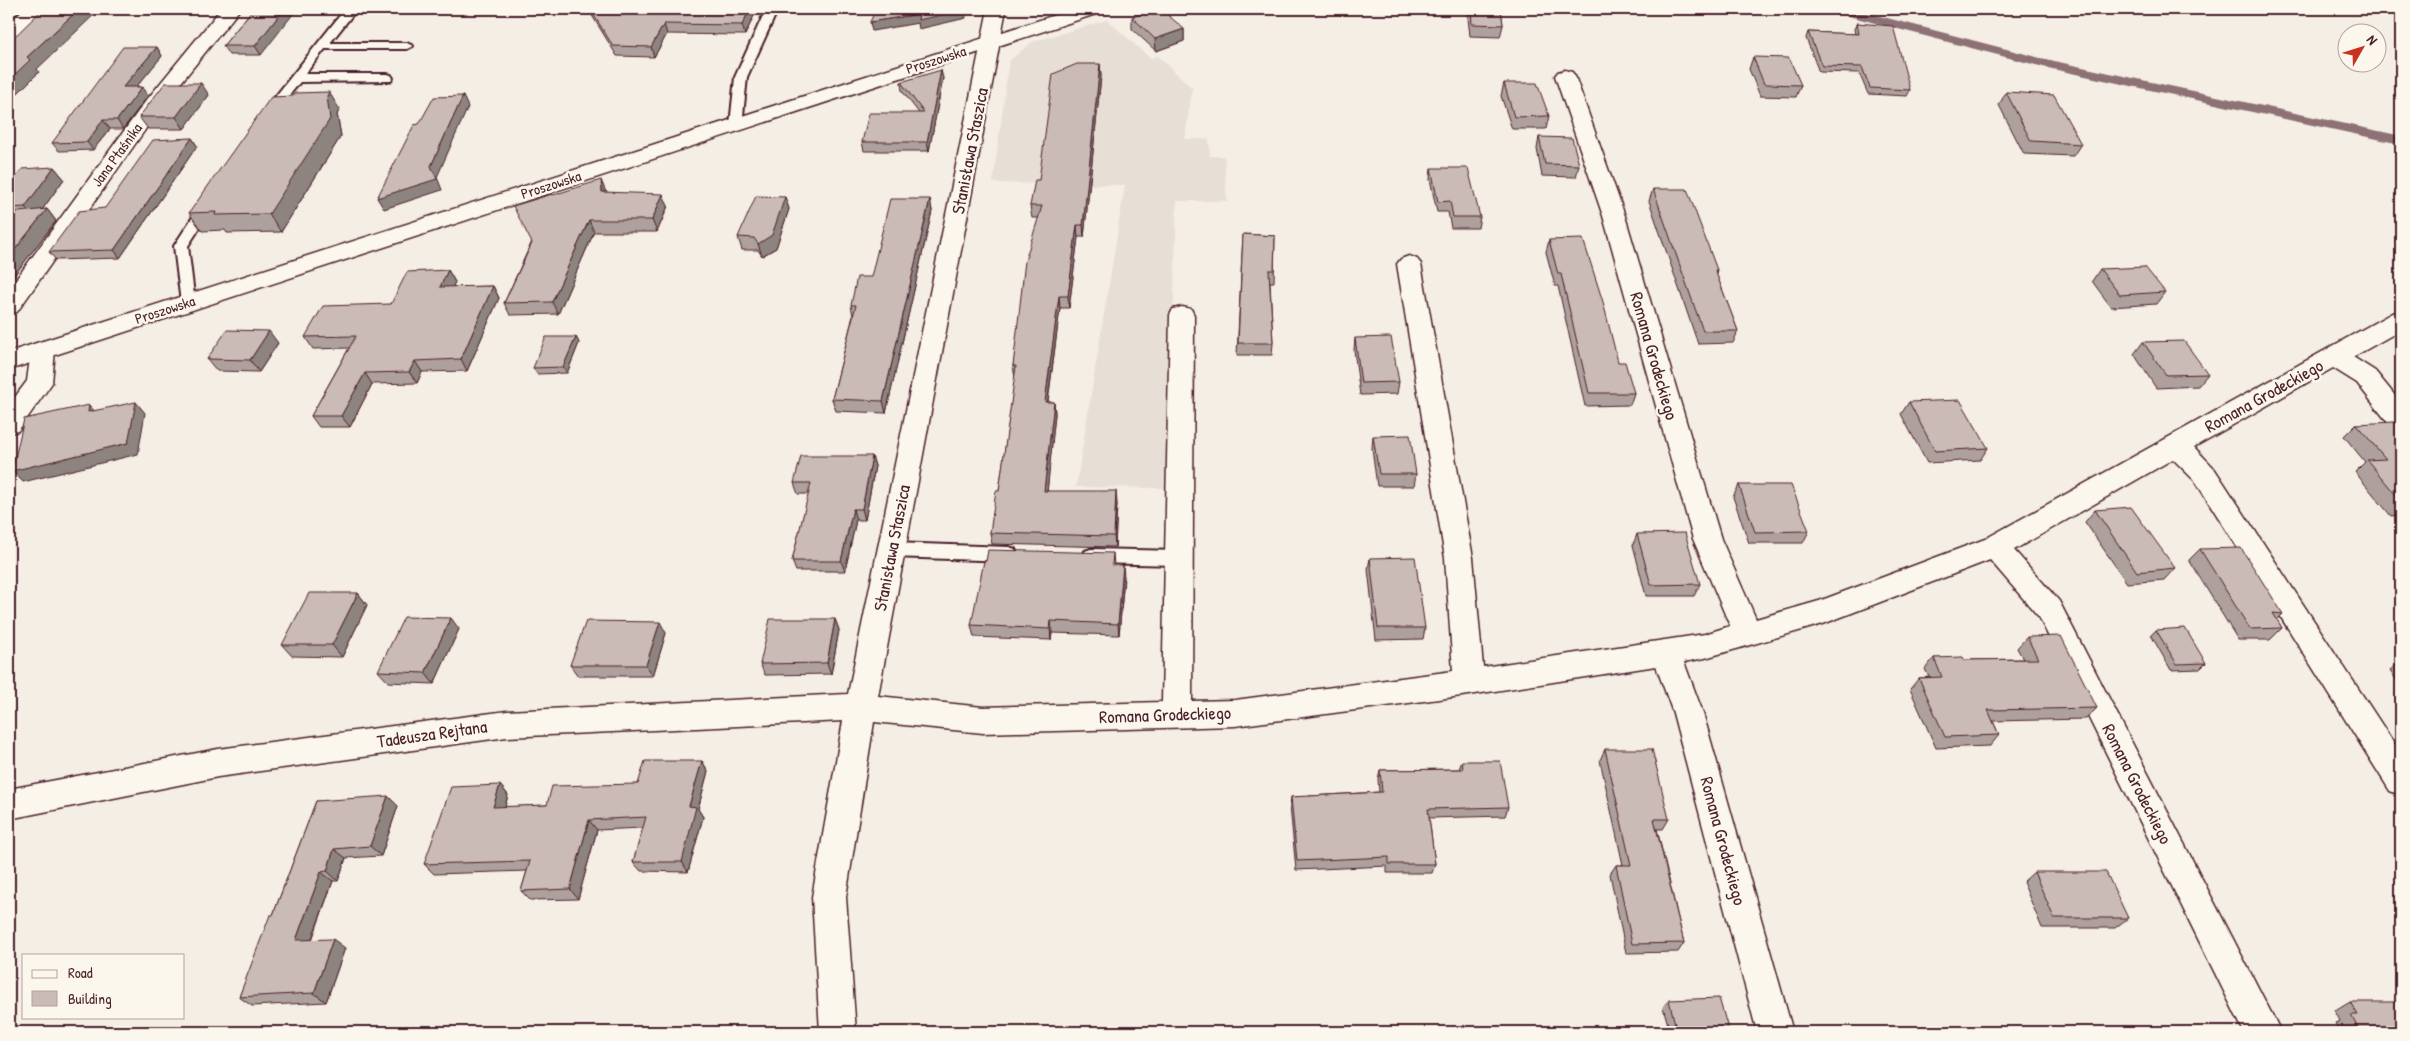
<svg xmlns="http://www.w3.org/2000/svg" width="2410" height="1041" viewBox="0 0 2410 1041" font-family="'Patrick Hand',sans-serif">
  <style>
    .built { fill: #e7dfd6 }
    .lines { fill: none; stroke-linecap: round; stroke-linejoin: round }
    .stream { stroke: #8d7174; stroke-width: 8 }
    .service-casing { stroke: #4a1f2b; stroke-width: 4 }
    .minor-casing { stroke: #4a1f2b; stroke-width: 3 }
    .secondary-casing { stroke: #4a1f2b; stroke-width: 3 }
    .service { fill: #fbf7ec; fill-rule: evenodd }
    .minor { fill: #fbf7ec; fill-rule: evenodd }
    .secondary { fill: #fbf7ec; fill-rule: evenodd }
    .wall { fill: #aea19d; stroke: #4a1f2b }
    .shaded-wall { fill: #8d837f; stroke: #4a1f2b }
    .building { fill: #cabbb6; stroke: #4a1f2b }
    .labels { text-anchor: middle; stroke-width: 5; stroke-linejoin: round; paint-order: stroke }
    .far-street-label { font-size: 15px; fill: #4a1f2b; stroke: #fbf7ec }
    .street-label { font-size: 18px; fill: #4a1f2b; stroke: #fbf7ec }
  </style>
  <rect width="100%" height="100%" fill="#f4eee4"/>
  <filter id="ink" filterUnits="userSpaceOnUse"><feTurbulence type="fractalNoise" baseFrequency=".02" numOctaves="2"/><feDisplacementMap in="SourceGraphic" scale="10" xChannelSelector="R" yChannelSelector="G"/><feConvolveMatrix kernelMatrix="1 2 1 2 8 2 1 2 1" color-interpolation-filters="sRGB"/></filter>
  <g filter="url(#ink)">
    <polygon class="built" points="1107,20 1150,58 1158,56 1192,88 1185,139 1209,139 1210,156 1224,156 1227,201 1177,201 1168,488 1076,487 1125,185 993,183 1009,61 1032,42"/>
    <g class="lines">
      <polyline class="stream" points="1837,9 2044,63 2401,140"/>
      <defs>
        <g id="service">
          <polygon points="345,9 357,9 330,43 407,43 413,46 407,49 325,49 305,74 387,74 391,75 393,78 391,81 300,82 271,118 263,118 261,115 263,112"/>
          <polygon points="766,9 778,9 747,77 742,125 740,128 732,128 730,125 735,77"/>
          <polygon points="208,200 215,204 188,246 195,303 188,308 181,303 174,246 203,201"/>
          <polygon points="892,543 1009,547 1015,549 1017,554 1015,559 1009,561 892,557 886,555 884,550 886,545"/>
          <polygon points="1091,549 1179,551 1185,553 1187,558 1185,563 1179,565 1091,563 1085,561 1083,556 1085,551"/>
        </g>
        <g id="minor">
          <polygon points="24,9 44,9 16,36 9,38 9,22"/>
          <polygon points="221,9 240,9 159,110 17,312 9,314 9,289 145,102"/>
          <polygon points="988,9 1006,9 878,696 983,707 1162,702 1170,315 1173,309 1182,307 1191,309 1194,315 1192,701 1235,700 1453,671 1445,558 1397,264 1401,259 1409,256 1417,259 1421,264 1473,558 1483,667 1705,634 1730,626 1693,539 1603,216 1555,76 1558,72 1565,70 1572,72 1575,76 1625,216 1721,539 1756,619 1819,601 1985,539 2392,313 2401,311 2401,330 2353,357 2375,371 2401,403 2401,430 2392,428 2357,383 2333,368 2194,447 2214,468 2401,754 2401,795 2390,791 2196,482 2173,459 2014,550 2059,601 2281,1032 2244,1032 2039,617 1990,560 1823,624 1705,658 1684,662 1703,713 1793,1032 1757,1032 1673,713 1656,666 1469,695 1235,726 983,733 874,722 846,897 856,1032 820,1032 812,897 843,721 507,737 218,777 9,819 9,789 218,749 507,711 848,694"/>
          <polygon points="43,341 52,344 55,350 52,383 18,431 9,433 9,405 27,381 31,350 34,344"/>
        </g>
        <polygon id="secondary" points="1074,9 1101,9 1099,13 9,370 9,352"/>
      </defs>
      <use href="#service" class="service-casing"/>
      <use href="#minor" class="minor-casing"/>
      <use href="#secondary" class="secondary-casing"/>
      <use href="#service" class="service"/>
      <use href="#minor" class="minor"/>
      <use href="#secondary" class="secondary"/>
    </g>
    <g class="wall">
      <polygon points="253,9 261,55 229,55 223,46"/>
      <polygon points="588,9 757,9 745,35 667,34 654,57 617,56"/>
      <polygon points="1467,9 1501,9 1503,25 1500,37 1470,36"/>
      <polygon points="1132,17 1184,29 1184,41 1156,51 1132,29"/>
      <polygon points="1857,23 1910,90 1907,96 1868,94 1859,73 1819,72 1806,38 1808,32 1855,34 1854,29"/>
      <polygon points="157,47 162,56 136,87 142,87 148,96 123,129 110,129 93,150 59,151 52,143"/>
      <polygon points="1753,57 1801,85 1796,97 1760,96 1749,69"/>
      <polygon points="1100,64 1101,76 1084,237 1078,237 1069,308 1060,308 1048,402 1054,402 1055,414 1047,491 1117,503 1115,547 992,544 990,533 999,491 1015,378 1013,366 1039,218 1032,218 1030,206 1039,180"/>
      <polygon points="943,78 929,151 864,151 862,142 919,113 902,91 901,82"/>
      <polygon points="1504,83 1549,116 1546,129 1512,129 1501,96"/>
      <polygon points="2006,92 2081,144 2073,156 2024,154 1999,105"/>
      <polygon points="209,95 184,129 148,129 139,117"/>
      <polygon points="340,110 337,114 341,136 281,232 227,233 225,230 202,231 189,213"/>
      <polygon points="1539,137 1579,165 1576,177 1542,176 1537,149"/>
      <polygon points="192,138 197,146 120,258 56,260 49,252 105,208"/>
      <polygon points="54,167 64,179 42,210 47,209 56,221 9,282 9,186"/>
      <polygon points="1431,168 1480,217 1478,228 1451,228 1448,212 1437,212 1430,179"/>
      <polygon points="1653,189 1717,270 1716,273 1738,331 1733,343 1698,344 1649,201"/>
      <polygon points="606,192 668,206 657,232 594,232 558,314 510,315 504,303 553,195"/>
      <polygon points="785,197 789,209 776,248 762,256 758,250 742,250 738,237"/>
      <polygon points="930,199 932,211 886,413 836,411 832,399 853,316 851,305"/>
      <polygon points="1243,234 1275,236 1274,282 1270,282 1273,343 1272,355 1237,355"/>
      <polygon points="1549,240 1618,362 1634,393 1630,405 1585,406 1558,286 1555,286 1546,252"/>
      <polygon points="2100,269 2165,292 2156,304 2111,307 2092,281"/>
      <polygon points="448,270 455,282 452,287 493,286 499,298 467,371 422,372 417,383 372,384 350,427 319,427 311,416 349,348 313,349 305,337 391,304"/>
      <polygon points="576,337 579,343 567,373 537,374 533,368"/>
      <polygon points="1355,338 1399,382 1397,394 1360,395 1354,350"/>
      <polygon points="2143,342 2208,374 2198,386 2156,388 2134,354"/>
      <polygon points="278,343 259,372 217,371 207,359"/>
      <polygon points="1909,402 1988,448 1980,460 1927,463 1901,414"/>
      <polygon points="2356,424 2401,430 2401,515 2391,516 2355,472 2365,462 2344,436"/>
      <polygon points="1373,436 1416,474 1414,486 1377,486 1372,448"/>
      <polygon points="872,456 875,466 865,520 856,520 845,571 796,571 792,561 809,494 798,494 794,483"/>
      <polygon points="1739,485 1809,531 1803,543 1749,543 1733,497"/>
      <polygon points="2095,510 2175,568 2164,580 2127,583 2085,522"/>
      <polygon points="1637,534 1700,584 1694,596 1646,596 1633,545"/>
      <polygon points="2200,549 2283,614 2277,620 2282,628 2270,640 2238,640 2189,560"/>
      <polygon points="1113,553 1114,565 1124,577 1119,635 1052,633 1051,640 974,637 971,625"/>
      <polygon points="1370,558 1425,628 1423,639 1376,640 1368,569"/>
      <polygon points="358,593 367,605 342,657 292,656 282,645"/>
      <polygon points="835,619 839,630 831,674 765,675 760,664"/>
      <polygon points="459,629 434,684 388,682 378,671"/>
      <polygon points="2156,630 2206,663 2200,669 2171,670 2151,635"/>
      <polygon points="666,633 653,676 578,676 570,665"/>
      <polygon points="2027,637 2097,708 2086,719 1993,721 1999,735 1990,746 1936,748 1910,689 1919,678 1929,677 1925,669 1934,658 1964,660 2023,659 2017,648"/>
      <polygon points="2401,661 2401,687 2390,670"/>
      <polygon points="1605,749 1669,819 1663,829 1657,829 1684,943 1678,952 1626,953 1610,874 1616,865 1623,865 1600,760"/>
      <polygon points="702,761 708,771 698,809 703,817 688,872 641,871 633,862 643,828 597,830 578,899 530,900 521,891 527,871 434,874 424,864 500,785 508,795 505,807 547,805 638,784"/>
      <polygon points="1462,761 1508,807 1505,816 1429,818 1435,864 1432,873 1387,873 1387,866 1296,870 1290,806 1291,797 1379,792 1378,779 1380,770 1459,769"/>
      <polygon points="316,801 398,806 381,856 346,858 338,881 333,881 312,940 345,948 326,1002 252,1006 239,997 273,915"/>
      <polygon points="2034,872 2128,918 2115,928 2042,928 2023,882"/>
      <polygon points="1669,1000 1729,1032 1670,1032 1663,1007"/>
      <polygon points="2350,1002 2401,1032 2340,1032 2335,1023 2340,1021 2335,1011"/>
    </g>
    <g class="shaded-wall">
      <polygon points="79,9 100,9 37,69 39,72 9,102 9,80 27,57"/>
      <polygon points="284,9 297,9 261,55 255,46"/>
      <polygon points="750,9 757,9 745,35 742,25"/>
      <polygon points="965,10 966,18 919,29 918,23 872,31 870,22 919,14"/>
      <polygon points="664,24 667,34 654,57 651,47"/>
      <polygon points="1184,29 1184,41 1156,51 1155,39"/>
      <polygon points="157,47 162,56 129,96 123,87"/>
      <polygon points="1100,64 1101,76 1084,237 1083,225"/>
      <polygon points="941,70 943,78 929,151 927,142"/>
      <polygon points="201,83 209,95 184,129 176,117"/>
      <polygon points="142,87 148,96 123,129 117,120"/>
      <polygon points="329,92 340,110 337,114 341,136 281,232 269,214"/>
      <polygon points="463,96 468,107 437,177 442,190 384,209 377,198 431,166"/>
      <polygon points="103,120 110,129 93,150 87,142"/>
      <polygon points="192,138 197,146 120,258 114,250"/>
      <polygon points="54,167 64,179 35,220 25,207"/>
      <polygon points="601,180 606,192 602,192"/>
      <polygon points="663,194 668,206 657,232 652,220"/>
      <polygon points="785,197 789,209 776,248 762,256 758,244"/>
      <polygon points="930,199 932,211 886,413 883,401"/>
      <polygon points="47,209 56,221 9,282 9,257"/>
      <polygon points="589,220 594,232 558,314 552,302"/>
      <polygon points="1077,225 1078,237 1069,308 1068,296"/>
      <polygon points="448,270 455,282 447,299 440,287"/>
      <polygon points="493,286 499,298 467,371 461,359"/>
      <polygon points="1059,296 1060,308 1046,414 1045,402"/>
      <polygon points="269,331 278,343 259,372 250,360"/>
      <polygon points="576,337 579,343 567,373 563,367"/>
      <polygon points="415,361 422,372 417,383 409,372"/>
      <polygon points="365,373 372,384 350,427 341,416"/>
      <polygon points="136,402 145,413 138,454 23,482 12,471"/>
      <polygon points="1054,402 1055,414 1046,503 1044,491"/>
      <polygon points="89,405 99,416 88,412"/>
      <polygon points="872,456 875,466 865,520 862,509"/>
      <polygon points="1116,491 1117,503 1115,547 1114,536"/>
      <polygon points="853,509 856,520 845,571 841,561"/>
      <polygon points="1123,565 1124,577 1119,635 1118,624"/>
      <polygon points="358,593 367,605 342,657 332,645"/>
      <polygon points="451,618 459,629 434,684 425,673"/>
      <polygon points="835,619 839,630 831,674 827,663"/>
      <polygon points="1051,621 1052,633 1051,640 1050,629"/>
      <polygon points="660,622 666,633 653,676 646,665"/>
      <polygon points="702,761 708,771 698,809 703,817 688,872 682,862 689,806"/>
      <polygon points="500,785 508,795 502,817 493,807"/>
      <polygon points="388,796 398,806 381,856 370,846"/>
      <polygon points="589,820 597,830 578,899 570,889"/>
      <polygon points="334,849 346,858 338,881 327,871"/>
      <polygon points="321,872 333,881 308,949 296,940"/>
      <polygon points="333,939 345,948 326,1002 314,993"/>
    </g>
    <g class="building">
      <polygon points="43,9 79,9 27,57 30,60 9,80 9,42"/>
      <polygon points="253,9 284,9 255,46 223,46"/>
      <polygon points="590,9 750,9 742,25 664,24 651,47 613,46"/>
      <polygon points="876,9 964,9 965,10 918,20 919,14 870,22"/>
      <polygon points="1157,9 1161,9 1184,29 1155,39 1132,17"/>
      <polygon points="1471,9 1501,9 1503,25 1472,24"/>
      <polygon points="1857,23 1893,26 1910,90 1870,88 1862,67 1822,66 1808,32 1859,34"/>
      <polygon points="123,47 157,47 123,87 142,87 117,120 103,120 87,142 52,143"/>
      <polygon points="1753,57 1789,58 1801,85 1764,84"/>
      <polygon points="1077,64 1100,64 1083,225 1077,225 1068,296 1059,296 1045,402 1054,402 1044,491 1116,491 1114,536 990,533 996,491 999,491 1016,366 1013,366 1025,261 1042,206 1030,206 1035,180 1039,180 1053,74"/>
      <polygon points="941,70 927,142 862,142 869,113 924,113 901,82"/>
      <polygon points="165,83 201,83 176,117 139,117"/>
      <polygon points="1504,83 1537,83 1549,116 1514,117"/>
      <polygon points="329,92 327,96 330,119 269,214 215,215 216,212 189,213 271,97 293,96 295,93"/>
      <polygon points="2006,92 2054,95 2081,144 2031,141"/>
      <polygon points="463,96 431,166 437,179 377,198 414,125 419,124 434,97"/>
      <polygon points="1539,137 1572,138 1579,165 1545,164"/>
      <polygon points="192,138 114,250 49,252 79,211 105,208 153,140"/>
      <polygon points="54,167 25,207 9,208 9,186 22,169"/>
      <polygon points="1431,168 1468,168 1480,217 1453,217 1450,201 1438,202"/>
      <polygon points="601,180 602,192 663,194 652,220 589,220 552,302 504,303 532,243 513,206 552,194 553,195"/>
      <polygon points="1653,189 1687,189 1717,270 1715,270 1738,331 1703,331"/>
      <polygon points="756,196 785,197 772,235 758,244 754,238 738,237"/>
      <polygon points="890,199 930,199 883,401 832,399 856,305 851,305 857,277 871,277"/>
      <polygon points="47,209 9,257 9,213"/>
      <polygon points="1243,234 1275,236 1274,270 1269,270 1273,343 1238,343"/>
      <polygon points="1583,239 1603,302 1618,362 1625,362 1634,393 1589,393 1561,274 1558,274 1549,240"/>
      <polygon points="2145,267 2165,292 2120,295 2100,269"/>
      <polygon points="448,270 440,287 493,286 461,359 415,361 409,372 365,373 341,416 311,416 356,336 305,337 323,306 391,304 407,272"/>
      <polygon points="227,330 269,331 250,360 207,359"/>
      <polygon points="546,337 576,337 563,367 533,368"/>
      <polygon points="1391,337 1399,382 1361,383 1355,338"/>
      <polygon points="2184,341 2208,374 2166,375 2143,342"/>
      <polygon points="1960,400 1988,448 1935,451 1909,402"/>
      <polygon points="136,402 128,443 12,471 24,419 89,405 88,412"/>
      <polygon points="2394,422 2401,430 2401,501 2367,460 2386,459 2356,424"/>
      <polygon points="1410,435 1416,474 1379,474 1373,436"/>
      <polygon points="801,456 872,456 862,509 853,509 841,561 792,561 811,483 794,483"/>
      <polygon points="1739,485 1791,485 1809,531 1755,532"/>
      <polygon points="2131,507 2175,568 2137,572 2095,510"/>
      <polygon points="1685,533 1700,584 1651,585 1637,534"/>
      <polygon points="2241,548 2283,614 2273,613 2282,628 2250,629 2200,549"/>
      <polygon points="988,550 1113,553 1112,565 1123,565 1118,624 1051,621 1050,629 971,625 984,561 986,561"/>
      <polygon points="1415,557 1425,628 1378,628 1370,558"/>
      <polygon points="309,593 358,593 332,645 282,645"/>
      <polygon points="404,617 451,618 425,673 378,671"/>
      <polygon points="770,619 835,619 827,663 760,664"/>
      <polygon points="586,621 660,622 646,665 570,665"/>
      <polygon points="2185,628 2206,663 2177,664 2156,630"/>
      <polygon points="2061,636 2097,708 1988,710 1999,735 1945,737 1919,678 1942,677 1934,658 1963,657 1964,660 2038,659 2027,637"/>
      <polygon points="1605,749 1652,749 1669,819 1654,819 1684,943 1632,944 1616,865 1631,865"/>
      <polygon points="645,761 702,761 689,806 696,807 682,862 633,862 646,817 589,820 570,889 521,891 530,861 424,864 451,787 500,785 493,807 547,805 552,786 638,784"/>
      <polygon points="1462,761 1500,761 1508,807 1428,809 1435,864 1389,864 1389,857 1297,861 1291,797 1382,792 1380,770 1463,769"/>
      <polygon points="388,796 370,846 334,849 327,871 321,872 296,940 333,939 314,993 239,997 270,915 273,915 316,801"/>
      <polygon points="2034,872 2106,872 2128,918 2054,918"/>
      <polygon points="1719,998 1729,1032 1677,1032 1669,1000"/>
      <polygon points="2350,1002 2401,1002 2401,1032 2360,1032 2351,1015 2358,1015"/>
    </g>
  </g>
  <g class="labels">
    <g class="far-street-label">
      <text transform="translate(936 60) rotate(-18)" y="5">Proszowska</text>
      <text transform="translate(117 155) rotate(-54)" y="5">Jana Ptaśnika</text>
      <text transform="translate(551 185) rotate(-18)" y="5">Proszowska</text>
      <text transform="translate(165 310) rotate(-18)" y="5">Proszowska</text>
    </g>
    <g class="street-label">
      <text transform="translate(970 151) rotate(-79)" y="6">Stanisława Staszica</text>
      <text transform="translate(1654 356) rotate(74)" y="6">Romana Grodeckiego</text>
      <text transform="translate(2264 396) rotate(-29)" y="6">Romana Grodeckiego</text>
      <text transform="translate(892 548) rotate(-79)" y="6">Stanisława Staszica</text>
      <text transform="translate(1165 715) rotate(-2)" y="6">Romana Grodeckiego</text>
      <text transform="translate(432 734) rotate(-8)" y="6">Tadeusza Rejtana</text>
      <text transform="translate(2137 784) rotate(63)" y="6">Romana Grodeckiego</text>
      <text transform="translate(1723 841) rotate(75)" y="6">Romana Grodeckiego</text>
    </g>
  </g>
  <rect width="2410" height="1041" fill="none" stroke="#fbf7ec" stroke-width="30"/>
  <rect x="15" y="15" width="2380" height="1011" fill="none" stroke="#4a1f2b" stroke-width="2" filter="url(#ink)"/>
  <rect x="22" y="954" width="162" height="65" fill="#fbf7ec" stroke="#b4a19f"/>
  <rect x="32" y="970" width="25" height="8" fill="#fbf7ec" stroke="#b4a19f"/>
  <text x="68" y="978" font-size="15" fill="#4a1f2b">Road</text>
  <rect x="32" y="991" width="25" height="15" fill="#cabbb6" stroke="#b4a19f"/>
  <text x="68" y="1004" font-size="15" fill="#4a1f2b">Building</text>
  <g transform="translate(2362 48) rotate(51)"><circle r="24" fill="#fbf7ec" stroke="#b4a19f"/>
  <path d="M0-4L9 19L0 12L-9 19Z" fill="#c8321e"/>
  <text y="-8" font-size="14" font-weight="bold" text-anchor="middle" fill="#4a1f2b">N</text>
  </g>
</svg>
